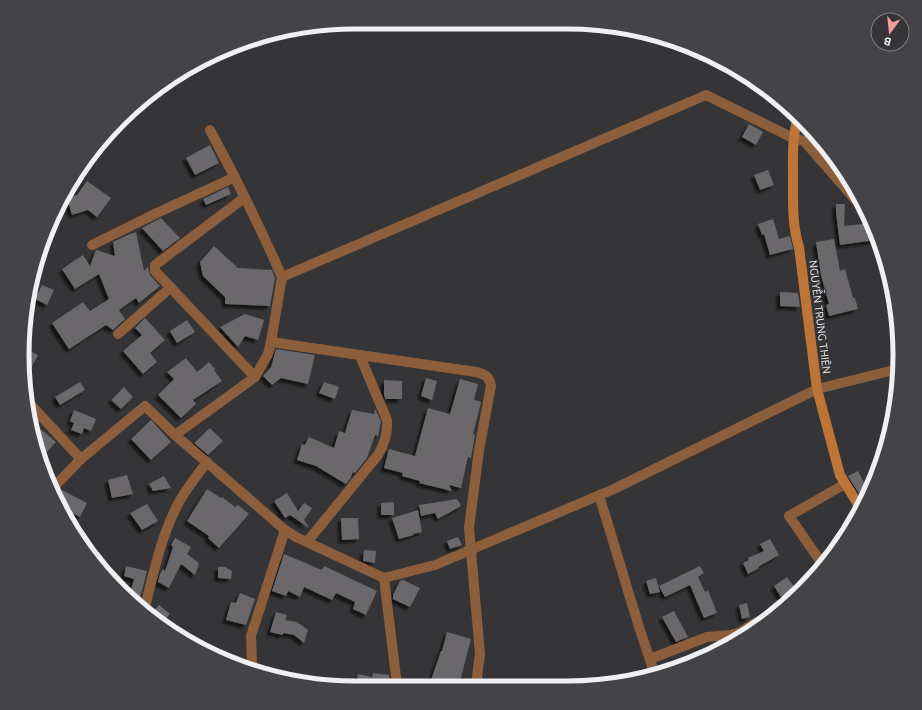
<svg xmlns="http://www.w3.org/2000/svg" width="922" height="710" viewBox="0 0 922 710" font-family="Ubuntu,sans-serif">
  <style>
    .building { fill: #6a676a; filter: url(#shadow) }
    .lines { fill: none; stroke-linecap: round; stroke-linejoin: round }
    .street { stroke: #8c5e3b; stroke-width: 10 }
    .secondary { stroke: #bc7437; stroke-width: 10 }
    .labels { text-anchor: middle; stroke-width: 3; stroke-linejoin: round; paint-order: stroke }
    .street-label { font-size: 11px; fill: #f0f0f3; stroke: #353538 }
    .rim { fill: none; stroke: #f0f0f3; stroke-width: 5 }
  </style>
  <defs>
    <filter id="shadow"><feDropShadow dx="-3.5" dy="3.5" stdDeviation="1" flood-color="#0009"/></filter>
  </defs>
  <rect width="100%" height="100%" fill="#353538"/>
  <g class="building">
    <polygon points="749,124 763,132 756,145 742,137"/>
    <polygon points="210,145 219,163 195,175 186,158"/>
    <polygon points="768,170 774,185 760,190 754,175"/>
    <polygon points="87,181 111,198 97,217 88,210 72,215 67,198 77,195"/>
    <polygon points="228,187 231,194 206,205 203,199"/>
    <polygon points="836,204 845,204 844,226 872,223 874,226 876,240 840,245 836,212"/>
    <polygon points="161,218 180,238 163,251 142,228"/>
    <polygon points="773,219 779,239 790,236 793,249 770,255 764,234 762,235 758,224"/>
    <polygon points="136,232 144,271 148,267 150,275 160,286 139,303 136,298 119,310 125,319 113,330 106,325 69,349 52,323 83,302 90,311 109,299 99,274 75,289 62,269 83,255 90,266 96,250 115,256 113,242 130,234"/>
    <polygon points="834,239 840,271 845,269 853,298 855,298 858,309 829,316 826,305 829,304 821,275 816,242"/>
    <polygon points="214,246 238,268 272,270 275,278 270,306 225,304 225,297 203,276 200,262"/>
    <polygon points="42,285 54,290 47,305 35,299"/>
    <polygon points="780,292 798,293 800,307 780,306"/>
    <polygon points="245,314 264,320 258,340 245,336 238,347 220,327"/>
    <polygon points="145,318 165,340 150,353 157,362 143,374 123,351 142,335 135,328"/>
    <polygon points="187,320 195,332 177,343 170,331"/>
    <polygon points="25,348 38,355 24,381 23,377"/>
    <polygon points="276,349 315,355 308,384 281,378 272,385 263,376 271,367"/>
    <polygon points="186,358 197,372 209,362 215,369 214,370 222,381 193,400 196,404 181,418 158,395 174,379 167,372"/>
    <polygon points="426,378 437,381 432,400 421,396"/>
    <polygon points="460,379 478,384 474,400 481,402 473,434 475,435 471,458 468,457 461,488 449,485 452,491 419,483 420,481 402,476 403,473 384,468 389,449 415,456 428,408 450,414"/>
    <polygon points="384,380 402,381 402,399 386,399 386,401 384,395"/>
    <polygon points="80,382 85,390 60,405 55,397"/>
    <polygon points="324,382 339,387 335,399 319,393"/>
    <polygon points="124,387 133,397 121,409 111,400"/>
    <polygon points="375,409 381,421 378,436 375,435 367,458 355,473 353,472 350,479 346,484 316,466 297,460 302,444 305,445 309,437 334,448 339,431 345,433 352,410 374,414"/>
    <polygon points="74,410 96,419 91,431 84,428 82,434 71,430 74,423 70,421"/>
    <polygon points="151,420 171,442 151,460 131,439"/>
    <polygon points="31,421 56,442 46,453 36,445"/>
    <polygon points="210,428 223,441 208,455 194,443"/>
    <polygon points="858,471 869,493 864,502 848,476"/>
    <polygon points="127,475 133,494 112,498 108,480"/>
    <polygon points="164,476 171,488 153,491 149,484"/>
    <polygon points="207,489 221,498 222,497 235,507 238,505 249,514 219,548 208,538 209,536 187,521"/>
    <polygon points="62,490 87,503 80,517 62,508 58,498"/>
    <polygon points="287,493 298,511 304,503 312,508 304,520 309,528 290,515 285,518 274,501"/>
    <polygon points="457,499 461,506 438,519 435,513 421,516 419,505"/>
    <polygon points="394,502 394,515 381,515 381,503"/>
    <polygon points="147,504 158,521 142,530 130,513"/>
    <polygon points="418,510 422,532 413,534 414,535 399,539 392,518"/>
    <polygon points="341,518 358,518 359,539 342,540"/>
    <polygon points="458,537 462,545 450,549 447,541"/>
    <polygon points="175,538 191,547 187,554 199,563 195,575 181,564 169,588 158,582 160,574 163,569 165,571 173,547 171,545"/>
    <polygon points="770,539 779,555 758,567 759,568 748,574 743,563 749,560 748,558 764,551 760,544"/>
    <polygon points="364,550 376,551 375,563 363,561"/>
    <polygon points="284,554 322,570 324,566 377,591 366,615 353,609 355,602 336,593 332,600 304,587 300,597 288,591 286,596 272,591"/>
    <polygon points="126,566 147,571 138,606 129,598 134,579 124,576"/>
    <polygon points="700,566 704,573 698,577 705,592 708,590 717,613 704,618 690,585 665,597 659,586"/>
    <polygon points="218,567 225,567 232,571 231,579 218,578"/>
    <polygon points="787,577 795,588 781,597 774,586"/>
    <polygon points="656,578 660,592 650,594 646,581"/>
    <polygon points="403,580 420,588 410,607 393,599 393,595 400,581"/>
    <polygon points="240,593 255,599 246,625 226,620 231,602 236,603"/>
    <polygon points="747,603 750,617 742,619 739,605"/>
    <polygon points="159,605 170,614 161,624 150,615"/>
    <polygon points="674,611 688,637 676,642 662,617"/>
    <polygon points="276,612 287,615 285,620 297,622 308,630 304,643 294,635 283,633 283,635 270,632"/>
    <polygon points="447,632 471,639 459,685 438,685 430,683 441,651 442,651"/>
    <polygon points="207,647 239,656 236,665 228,663 206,651"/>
    <polygon points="373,673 389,675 390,685 356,685 358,674 372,677"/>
  </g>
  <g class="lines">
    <g class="street">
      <path d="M210 130C236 178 260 227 282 277"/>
      <polyline points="816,140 804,141 867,213"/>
      <polyline points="804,141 793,138 706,95 282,277 271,342 268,354 255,377 175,435 285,530 296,537 384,578 435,565 614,489 817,389 890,371 899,366"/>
      <polyline points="244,198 155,265 155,271 255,377"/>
      <polyline points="92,245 159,212 235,177"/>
      <polyline points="118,334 171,287"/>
      <path d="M271 342 476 372C485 374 490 377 491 386L479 450 469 528 480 654 476 685"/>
      <polyline points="28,402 81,459"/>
      <polyline points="53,488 81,459 145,406 175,435"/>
      <polyline points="599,495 639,627 655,675"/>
      <path d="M307 542 378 455C384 445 388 432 387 420L360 356"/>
      <polyline points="823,565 789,516 845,484"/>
      <polyline points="384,578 397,685"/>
      <path d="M144 611C153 576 160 540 176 508 184 491 196 477 207 462"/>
      <polyline points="650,659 707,637 731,635 741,632 753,624 773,615"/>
      <polyline points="251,669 252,665 251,636 285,530"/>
    </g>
    <path class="secondary" d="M797 120C792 140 793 158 793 179 793 202 792 225 799 247L817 389 840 475 861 509"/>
  </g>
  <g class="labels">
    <g class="street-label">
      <text transform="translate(820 317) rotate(83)" y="4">NGUYỄN TRUNG THIÊN</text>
    </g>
  </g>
  <path d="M0 0H922V710H0ZM355 29H567A326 326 0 0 1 893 355V355A326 326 0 0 1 567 681H355A326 326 0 0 1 29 355V355A326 326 0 0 1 355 29Z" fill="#444447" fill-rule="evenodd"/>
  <path class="rim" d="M355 29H567A326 326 0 0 1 893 355V355A326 326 0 0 1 567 681H355A326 326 0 0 1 29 355V355A326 326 0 0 1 355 29Z"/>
  <g transform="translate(890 32) rotate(195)"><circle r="19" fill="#353538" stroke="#808083"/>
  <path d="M0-3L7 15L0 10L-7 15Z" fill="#f59b9d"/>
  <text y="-6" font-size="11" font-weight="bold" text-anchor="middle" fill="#f0f0f3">B</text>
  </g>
</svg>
